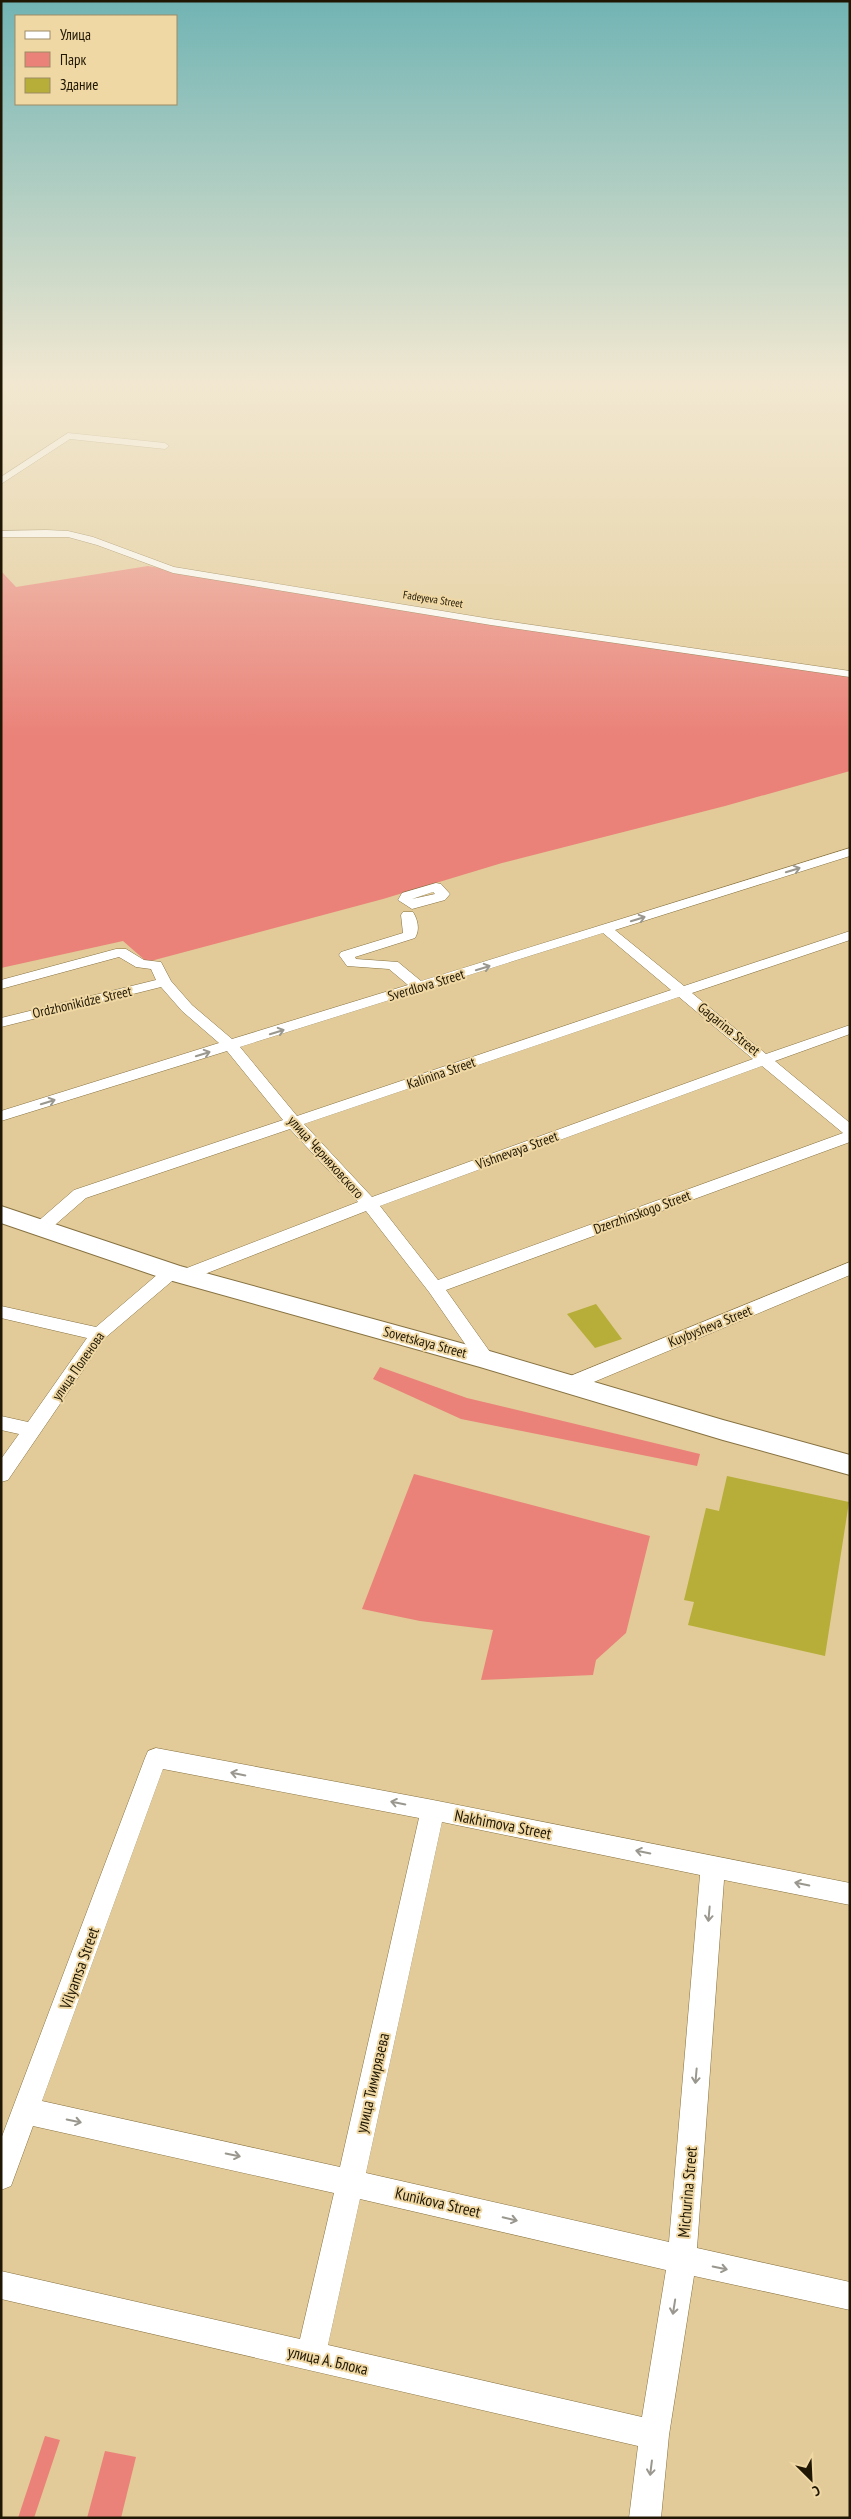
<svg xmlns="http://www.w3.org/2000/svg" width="851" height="2519" viewBox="0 0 851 2519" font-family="'PT Sans Narrow',sans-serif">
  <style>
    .green { fill: #ea8279 }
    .building { fill: #b6ae38 }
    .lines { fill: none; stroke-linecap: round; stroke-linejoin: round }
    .street-casing { stroke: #867141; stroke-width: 1 }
    .secondary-casing { stroke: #867141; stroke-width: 2 }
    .street { fill: #fff; fill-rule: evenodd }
    .secondary { fill: #fff; fill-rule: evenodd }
    .oneway { stroke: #9a978e }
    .labels { text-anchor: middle; stroke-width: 4; stroke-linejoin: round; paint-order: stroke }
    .far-street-label { font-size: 11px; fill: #1f1704; stroke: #f0d8a5 }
    .street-label { font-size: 14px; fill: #1f1704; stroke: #f0d8a5 }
    .near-street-label { font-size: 16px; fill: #1f1704; stroke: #f0d8a5 }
  </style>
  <rect width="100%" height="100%" fill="#e2cb98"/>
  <g class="green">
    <polygon points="148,566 475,622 850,677 850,771 725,806 502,863 383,899 147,962 123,941 1,968 1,571 16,587"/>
    <polygon points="380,1367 467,1398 700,1454 697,1466 461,1419 373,1379"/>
    <polygon points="414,1474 650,1536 626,1633 596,1660 593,1675 481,1680 493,1630 420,1621 362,1609"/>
    <polygon points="45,2436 60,2440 34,2518 18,2518"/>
    <polygon points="105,2451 136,2457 121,2518 87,2518"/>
  </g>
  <g class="building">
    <polygon points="596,1304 622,1339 595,1348 567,1314"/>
    <polygon points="727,1476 849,1502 825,1656 688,1625 694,1602 684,1600 706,1508 719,1511"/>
  </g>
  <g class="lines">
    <defs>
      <g id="street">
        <polygon points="68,433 165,443 169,446 165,449 70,439 1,484 1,477"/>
        <polygon points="46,530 68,531 93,537 174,567 491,619 850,671 850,677 491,625 173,573 97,545 68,537 1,537 1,531"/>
        <path d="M850 848V856L615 930 684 986 850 931V940L692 993 766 1054 850 1025V1034L775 1061 850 1123V1142L446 1290 495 1359 493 1364 486 1365 479 1364 429 1292 366 1211 192 1279H180L178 1276 105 1338 8 1480 1 1482V1459L19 1434 1 1430V1416L28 1422 87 1338 1 1318V1306L96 1327 165 1268H177L179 1271 358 1202 290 1129 86 1198 48 1231H36L33 1227 36 1223 74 1190 283 1120 227 1051 1 1121V1111L219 1043 182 1011 161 987 1 1027V1018L156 980 151 969 136 967 119 957 1 989V980L116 949H126L144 960 161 962 171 981 192 1005 232 1039 408 985 389 969 347 966 339 955 341 952 403 933 401 915 403 912H413C418 920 420 930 415 938L355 957 356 959 398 962 421 981ZM603 933 671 990 297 1116 240 1047ZM679 997 753 1059 372 1197 304 1124ZM762 1066 843 1133 438 1280 380 1206Z"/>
        <path d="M436 883 441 884 450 894 445 900 412 909 398 900 402 893ZM433 892 435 894 412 899Z"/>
        <polygon points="850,1262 850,1275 577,1389 570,1391 563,1389 561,1384 563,1379"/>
        <path d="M156 1748 433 1800 850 1883V1905L724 1880 697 2248 850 2282V2310L694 2276 669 2435 661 2518H629L638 2446 1 2299V2271L300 2339 334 2193 33 2126 11 2186 1 2190V2139L145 1758 148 1751ZM163 1769 419 1818 340 2167 42 2101ZM442 1822 700 1875 669 2242 366 2173ZM360 2199 666 2270 642 2417 328 2345Z"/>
      </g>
      <polygon id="secondary" points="1,1206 180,1266 486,1350 723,1420 850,1455 850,1475 723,1440 480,1367 162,1278 1,1223"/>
    </defs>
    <use href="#street" class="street-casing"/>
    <use href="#secondary" class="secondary-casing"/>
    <use href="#street" class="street"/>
    <use href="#secondary" class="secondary"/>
  </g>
  <defs><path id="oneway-shaft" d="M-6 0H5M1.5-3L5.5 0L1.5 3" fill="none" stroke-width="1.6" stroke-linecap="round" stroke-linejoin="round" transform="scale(1.25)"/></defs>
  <g class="oneway">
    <use href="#oneway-shaft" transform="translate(793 870) rotate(-17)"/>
    <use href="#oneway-shaft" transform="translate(638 919) rotate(-17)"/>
    <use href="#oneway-shaft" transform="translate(483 968) rotate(-17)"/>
    <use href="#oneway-shaft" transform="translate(277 1032) rotate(-17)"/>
    <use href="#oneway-shaft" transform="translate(203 1054) rotate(-17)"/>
    <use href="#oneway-shaft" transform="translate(48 1102) rotate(-17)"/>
    <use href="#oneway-shaft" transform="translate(238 1774) rotate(-169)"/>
    <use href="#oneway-shaft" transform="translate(398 1803) rotate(-169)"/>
    <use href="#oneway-shaft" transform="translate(643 1852) rotate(-169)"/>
    <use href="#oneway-shaft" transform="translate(802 1884) rotate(-168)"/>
    <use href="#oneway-shaft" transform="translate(709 1914) rotate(95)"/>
    <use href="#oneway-shaft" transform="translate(696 2076) rotate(95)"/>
    <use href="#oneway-shaft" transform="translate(74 2121) rotate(12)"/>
    <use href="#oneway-shaft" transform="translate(233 2155) rotate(12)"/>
    <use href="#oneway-shaft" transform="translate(510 2219) rotate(13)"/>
    <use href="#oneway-shaft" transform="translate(720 2268) rotate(12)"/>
    <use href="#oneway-shaft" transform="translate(674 2307) rotate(99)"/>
    <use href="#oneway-shaft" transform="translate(651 2468) rotate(97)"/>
  </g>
  <linearGradient id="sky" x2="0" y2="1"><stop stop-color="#71b4b4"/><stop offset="0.52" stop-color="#f2e8d1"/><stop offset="1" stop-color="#f2e8d1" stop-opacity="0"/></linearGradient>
  <rect width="851" height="736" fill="url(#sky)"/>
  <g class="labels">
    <g class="far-street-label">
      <text transform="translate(433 599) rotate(9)" y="4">Fadeyeva Street</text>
    </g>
    <g class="street-label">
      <text transform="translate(426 985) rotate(-17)" y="5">Sverdlova Street</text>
      <text transform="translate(82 1002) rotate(-13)" y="5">Ordzhonikidze Street</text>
      <text transform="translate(729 1029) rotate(39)" y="5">Gagarina Street</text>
      <text transform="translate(441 1073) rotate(-19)" y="5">Kalinina Street</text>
      <text transform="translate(517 1150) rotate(-20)" y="5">Vishnevaya Street</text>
      <text transform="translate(326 1157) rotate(48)" y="5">улица Черняховского</text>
      <text transform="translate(642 1212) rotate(-20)" y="5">Dzerzhinskogo Street</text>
      <text transform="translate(710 1326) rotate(-22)" y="5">Kuybysheva Street</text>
      <text transform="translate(425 1342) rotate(15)" y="5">Sovetskaya Street</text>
      <text transform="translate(78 1366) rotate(-55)" y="5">улица Поленова</text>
    </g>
    <g class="near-street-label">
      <text transform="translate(503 1824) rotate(11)" y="6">Nakhimova Street</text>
      <text transform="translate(79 1968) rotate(-70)" y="6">Vilyamsa Street</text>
      <text transform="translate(372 2083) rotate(-77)" y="6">улица Тимирязева</text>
      <text transform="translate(687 2192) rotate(-85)" y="6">Michurina Street</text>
      <text transform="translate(438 2202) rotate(13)" y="6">Kunikova Street</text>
      <text transform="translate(328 2360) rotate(13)" y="6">улица А. Блока</text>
    </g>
  </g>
  <rect width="851" height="2519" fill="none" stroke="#1f1704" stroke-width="5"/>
  <rect x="15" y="15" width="162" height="90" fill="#f0d8a5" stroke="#9c8b65"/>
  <rect x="25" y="31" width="25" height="8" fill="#ffffff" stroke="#9c8b65"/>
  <text x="60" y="40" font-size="15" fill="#1f1704">Улица</text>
  <rect x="25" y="52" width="25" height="15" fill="#ea8279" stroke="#9c8b65"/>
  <text x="60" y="65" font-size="15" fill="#1f1704">Парк</text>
  <rect x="25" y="78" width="25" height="15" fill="#b6ae38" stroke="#9c8b65"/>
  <text x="60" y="90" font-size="15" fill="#1f1704">Здание</text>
  <g transform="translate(811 2479) rotate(156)" stroke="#f0d8a5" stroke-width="4" paint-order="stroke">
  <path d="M0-4L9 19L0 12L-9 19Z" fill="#1f1704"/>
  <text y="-8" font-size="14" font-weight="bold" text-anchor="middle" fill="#1f1704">С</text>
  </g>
</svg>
